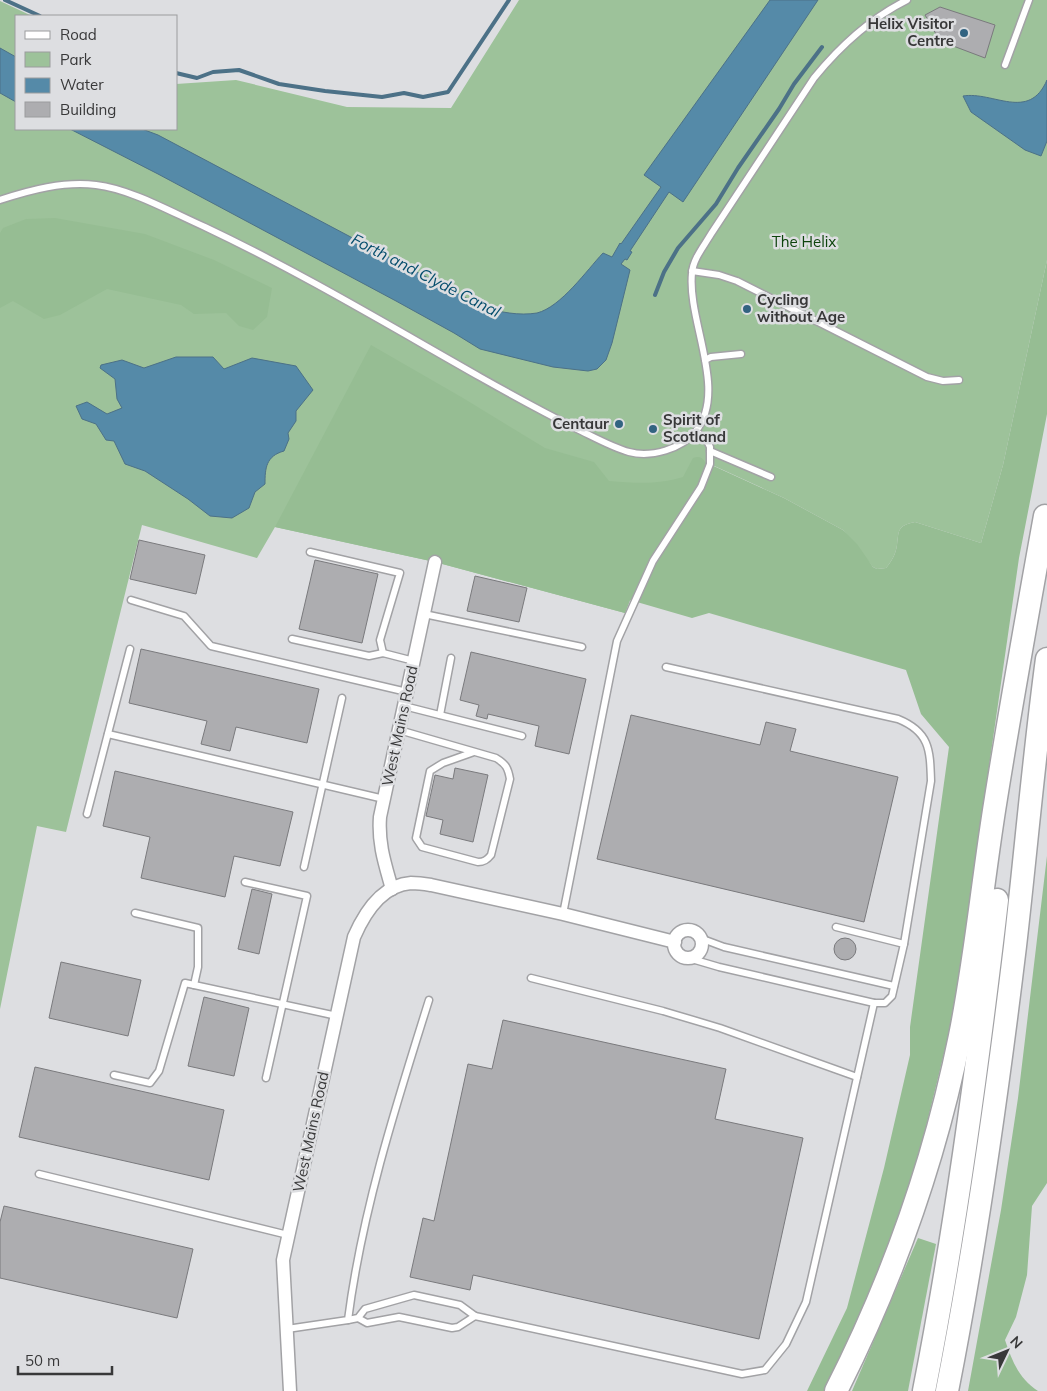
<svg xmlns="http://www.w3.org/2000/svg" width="1047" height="1391" viewBox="0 0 1047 1391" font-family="Mulish,sans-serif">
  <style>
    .green { fill: #9dc29a }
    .forest { fill: #96bd93 }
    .water { fill: #558aa8; stroke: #4c7187 }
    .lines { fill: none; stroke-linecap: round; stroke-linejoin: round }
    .stream { stroke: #4c7187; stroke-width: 4 }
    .building { fill: #adadb0; stroke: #7a7a7d }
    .service-casing { stroke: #a2a2a5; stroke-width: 9 }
    .minor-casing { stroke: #a2a2a5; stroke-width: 15 }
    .motorway-casing { stroke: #a2a2a5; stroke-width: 25 }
    .service { stroke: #fff; stroke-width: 6 }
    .minor { stroke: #fff; stroke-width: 12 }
    .motorway { stroke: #fff; stroke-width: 22 }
    .poi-dot { fill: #326381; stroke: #dddee1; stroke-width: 2 }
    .labels { text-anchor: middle; stroke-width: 5; stroke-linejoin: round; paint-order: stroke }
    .poi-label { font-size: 15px; font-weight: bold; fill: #383839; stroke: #dddee1; text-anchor: end }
    .park-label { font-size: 15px; fill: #0d440c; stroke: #dddee1 }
    .street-label { font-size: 15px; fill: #383839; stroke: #dddee1 }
    .water-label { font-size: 16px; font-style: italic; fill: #064e6d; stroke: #dddee1 }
  </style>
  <rect width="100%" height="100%" fill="#dddee1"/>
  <path class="green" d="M519 0H1047V260L1003 465 981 543 915 522C897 526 899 530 897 545 896 554 891 562 886 568L877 569 873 567 843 530 784 498 710 464 634 601 630 600 625 613 435 562 275 527 257 558 142 525 66 832 37 826 0 1009V1L32 16H16V129H176V84L236 80 347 107 451 108Z"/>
  <g class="forest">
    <polygon points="55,218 145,234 214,260 272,288 267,317 253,330 239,326 226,313 194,314 181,305 107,289 60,315 44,319 13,301 0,308 0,233 3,228 26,219"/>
    <path d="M1047 260V414L1019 558 953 1017 912 1184 872 1298 828 1391H807L847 1308 884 1168 910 1055V1027L949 747 921 714 906 670 709 613 692 618 630 600 625 613 435 562 275 527 371 345 463 398 545 448 594 462 609 481C636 483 657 485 683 477L693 458C699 456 702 457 705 462L784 498 843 530 857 544 873 567 877 569 886 568C891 562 896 554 897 545 899 530 897 526 915 522L981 543 1003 465Z"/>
    <path d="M1047 856V1183L1032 1206 1027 1275 1016 1317 1005 1340C1012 1361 1019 1379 1038 1391H968L1001 1210 1018 1098Z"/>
    <polygon points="918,1238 936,1244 908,1391 852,1391"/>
  </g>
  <g class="water">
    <path d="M770 0H818L683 202 669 192 630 251 632 252 627 260 625 259 621 264 630 270 612 343 606 360 597 369 588 371 553 367 480 349 454 333 396 301 158 174 70 129H142L158 135 483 307C499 312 519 316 537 313 561 307 587 270 603 253L612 257 620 243 621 244 661 187 644 175Z"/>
    <polygon points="0,48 16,57 16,102 0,93"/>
    <path d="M1047 80V141L1041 156 1025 150 971 112 963 96C993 91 1029 122 1047 80Z"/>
    <path d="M176 357H213L224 369 252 358 296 366 313 390 296 411V421L288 433 289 439 284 451C266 456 265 468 265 484L255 492 249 508 232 518 210 516 188 499 145 471 125 464 114 441 106 440 96 424 82 419 76 406 87 402 107 414 122 408 117 399 115 379 100 368 101 365 122 360 144 368Z"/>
  </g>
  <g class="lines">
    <g class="stream">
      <polyline points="5,0 40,16"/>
      <polyline points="176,73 197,78 213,72 239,70 279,84 325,91 382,97 404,93 423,97 448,92 509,0"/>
      <polyline points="655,295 664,272 678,248 716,204 738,168 779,109 794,84 822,47"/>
    </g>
  </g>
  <g class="building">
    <polygon points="940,7 995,25 985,58 940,41 925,15"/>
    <polygon points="139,540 205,555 196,594 130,579"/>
    <polygon points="315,560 378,574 362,643 299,629"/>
    <polygon points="475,576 527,588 519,622 467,611"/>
    <polygon points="141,649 319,689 307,743 236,727 230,751 201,744 207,721 129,703"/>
    <polygon points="471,652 586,679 569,754 535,746 539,726 488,714 487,719 476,716 479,705 460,700"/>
    <polygon points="631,715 760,745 766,722 796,729 790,751 898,777 864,922 597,859"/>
    <polygon points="455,768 488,775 473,842 440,834 443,820 426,816 435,775 453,779"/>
    <polygon points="115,771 293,812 280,866 234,856 225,897 141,878 150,837 103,826"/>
    <polygon points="252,889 272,894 259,954 238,949"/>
    <circle cx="845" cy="949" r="11"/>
    <polygon points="61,962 141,980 128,1036 49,1018"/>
    <polygon points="204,997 249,1008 234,1076 188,1066"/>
    <polygon points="503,1020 726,1069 715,1119 803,1138 759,1339 473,1275 470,1290 410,1277 423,1218 434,1221 468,1064 492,1069"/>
    <polygon points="35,1067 224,1110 209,1180 19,1137"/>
    <polygon points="4,1206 193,1249 177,1318 0,1278 0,1222"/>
  </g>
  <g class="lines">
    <defs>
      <g id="service">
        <polyline points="1005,65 1029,0"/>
        <path d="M0 200C30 190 64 181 96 185 131 189 173 213 205 227 300 272 390 326 480 377 512 395 543 412 575 428 592 436 611 447 629 452 651 458 682 449 696 431 728 390 687 321 692 273 693 259 704 246 711 234L814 78C840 46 869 19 907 0"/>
        <polyline points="692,271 719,275 737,281 927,377 943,381 959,380"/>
        <polyline points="705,360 711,357 741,354"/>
        <polyline points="710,451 771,477"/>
        <polyline points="310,552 400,573 380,640 383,653 414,661"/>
        <polyline points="131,600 184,616 211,646 407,692"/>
        <polyline points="424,614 582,647"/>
        <polyline points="292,639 369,656 383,653"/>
        <polyline points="404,706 522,736"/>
        <polyline points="440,715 451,658"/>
        <path d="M399 730 496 758C506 764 508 768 510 779L491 855C487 860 484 862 478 862L422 847 416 838 430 771 443 763 474 752"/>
        <polyline points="108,734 384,799"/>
        <polyline points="87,814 130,649"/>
        <polyline points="304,867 342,698"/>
        <polyline points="245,882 307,896 266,1078"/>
        <polyline points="135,913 198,928 198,967 194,985"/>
        <polyline points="563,914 617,641 653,561 701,487 710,464 710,447 707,441 696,431"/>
        <polyline points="836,927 904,944"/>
        <polyline points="700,938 724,947 894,986"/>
        <polyline points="685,957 719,967 874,1003"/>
        <polyline points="531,978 663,1011 720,1028 857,1077"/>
        <polyline points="114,1075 150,1083 159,1071 185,983 337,1016"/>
        <polyline points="39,1174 288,1235"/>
        <path d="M475 1316 742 1374 765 1370 786 1344 806 1302 874 1003H885L892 996 904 944 931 781C930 750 930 732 898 719L666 667"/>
        <polyline points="348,1320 358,1318 365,1309 414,1295 460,1305 475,1316 458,1327 452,1328 399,1317 367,1323 358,1318"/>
        <path d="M287 1329 348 1320C362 1211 396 1105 429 1000"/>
      </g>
      <g id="minor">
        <path d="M392 889C385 864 378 844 380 817L435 562"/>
        <circle cx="688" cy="944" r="14"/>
        <path d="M290 1391 283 1260 354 937C364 914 382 885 411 883 418 883 425 884 431 885L563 914 675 942"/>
      </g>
      <g id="motorway">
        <path d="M836 1391C893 1279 935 1159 960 1036 976 957 983 877 996 798 1011 704 1028 610 1045 516"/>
        <path d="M924 1391C956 1229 978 1064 997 900"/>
        <path d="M947 1391C976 1244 997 1095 1015 946 1026 850 1034 755 1047 659"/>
      </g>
    </defs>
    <use href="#service" class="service-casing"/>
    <use href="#minor" class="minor-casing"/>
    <use href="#motorway" class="motorway-casing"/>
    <use href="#service" class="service"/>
    <use href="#minor" class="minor"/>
    <use href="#motorway" class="motorway"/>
  </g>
  <g class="poi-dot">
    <circle cx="964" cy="33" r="5"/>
    <circle cx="747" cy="309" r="5"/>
    <circle cx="619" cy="424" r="5"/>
    <circle cx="653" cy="429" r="5"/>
  </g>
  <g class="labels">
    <g class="poi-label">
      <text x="954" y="29">Helix Visitor<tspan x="954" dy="17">Centre</tspan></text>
      <text x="757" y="305" text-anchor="start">Cycling<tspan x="757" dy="17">without Age</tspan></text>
      <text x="663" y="425" text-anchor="start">Spirit of<tspan x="663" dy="17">Scotland</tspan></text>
      <text x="609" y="429">Centaur</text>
    </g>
    <g class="park-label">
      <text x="804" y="247">The Helix</text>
    </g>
    <g class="street-label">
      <text transform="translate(400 726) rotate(-78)" y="5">West Mains Road</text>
      <text transform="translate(311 1132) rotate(-78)" y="5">West Mains Road</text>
    </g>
    <g class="water-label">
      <text transform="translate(426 275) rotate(27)" y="6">Forth and Clyde Canal</text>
    </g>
  </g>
  <rect x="15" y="15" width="162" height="115" fill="#dddee1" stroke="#9b9c9e"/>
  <rect x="25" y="31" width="25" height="8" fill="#ffffff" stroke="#9b9c9e"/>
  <text x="60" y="40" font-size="15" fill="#383839">Road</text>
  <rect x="25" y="52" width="25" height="15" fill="#9dc29a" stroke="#9b9c9e"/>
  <text x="60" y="65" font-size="15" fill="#383839">Park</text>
  <rect x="25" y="78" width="25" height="15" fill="#558aa8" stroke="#9b9c9e"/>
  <text x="60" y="90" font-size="15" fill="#383839">Water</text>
  <rect x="25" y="102" width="25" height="15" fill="#adadb0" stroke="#9b9c9e"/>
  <text x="60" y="115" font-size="15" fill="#383839">Building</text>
  <g transform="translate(1007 1351) rotate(47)" stroke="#dddee1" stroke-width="4" paint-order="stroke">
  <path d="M0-4L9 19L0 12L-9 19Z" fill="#383839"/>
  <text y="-8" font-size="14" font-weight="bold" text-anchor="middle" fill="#383839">N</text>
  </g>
  <path d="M18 1366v8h94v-8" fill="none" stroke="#383839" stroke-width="2.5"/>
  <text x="25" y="1366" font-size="15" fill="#383839" stroke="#dddee1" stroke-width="4" paint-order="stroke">50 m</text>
</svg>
